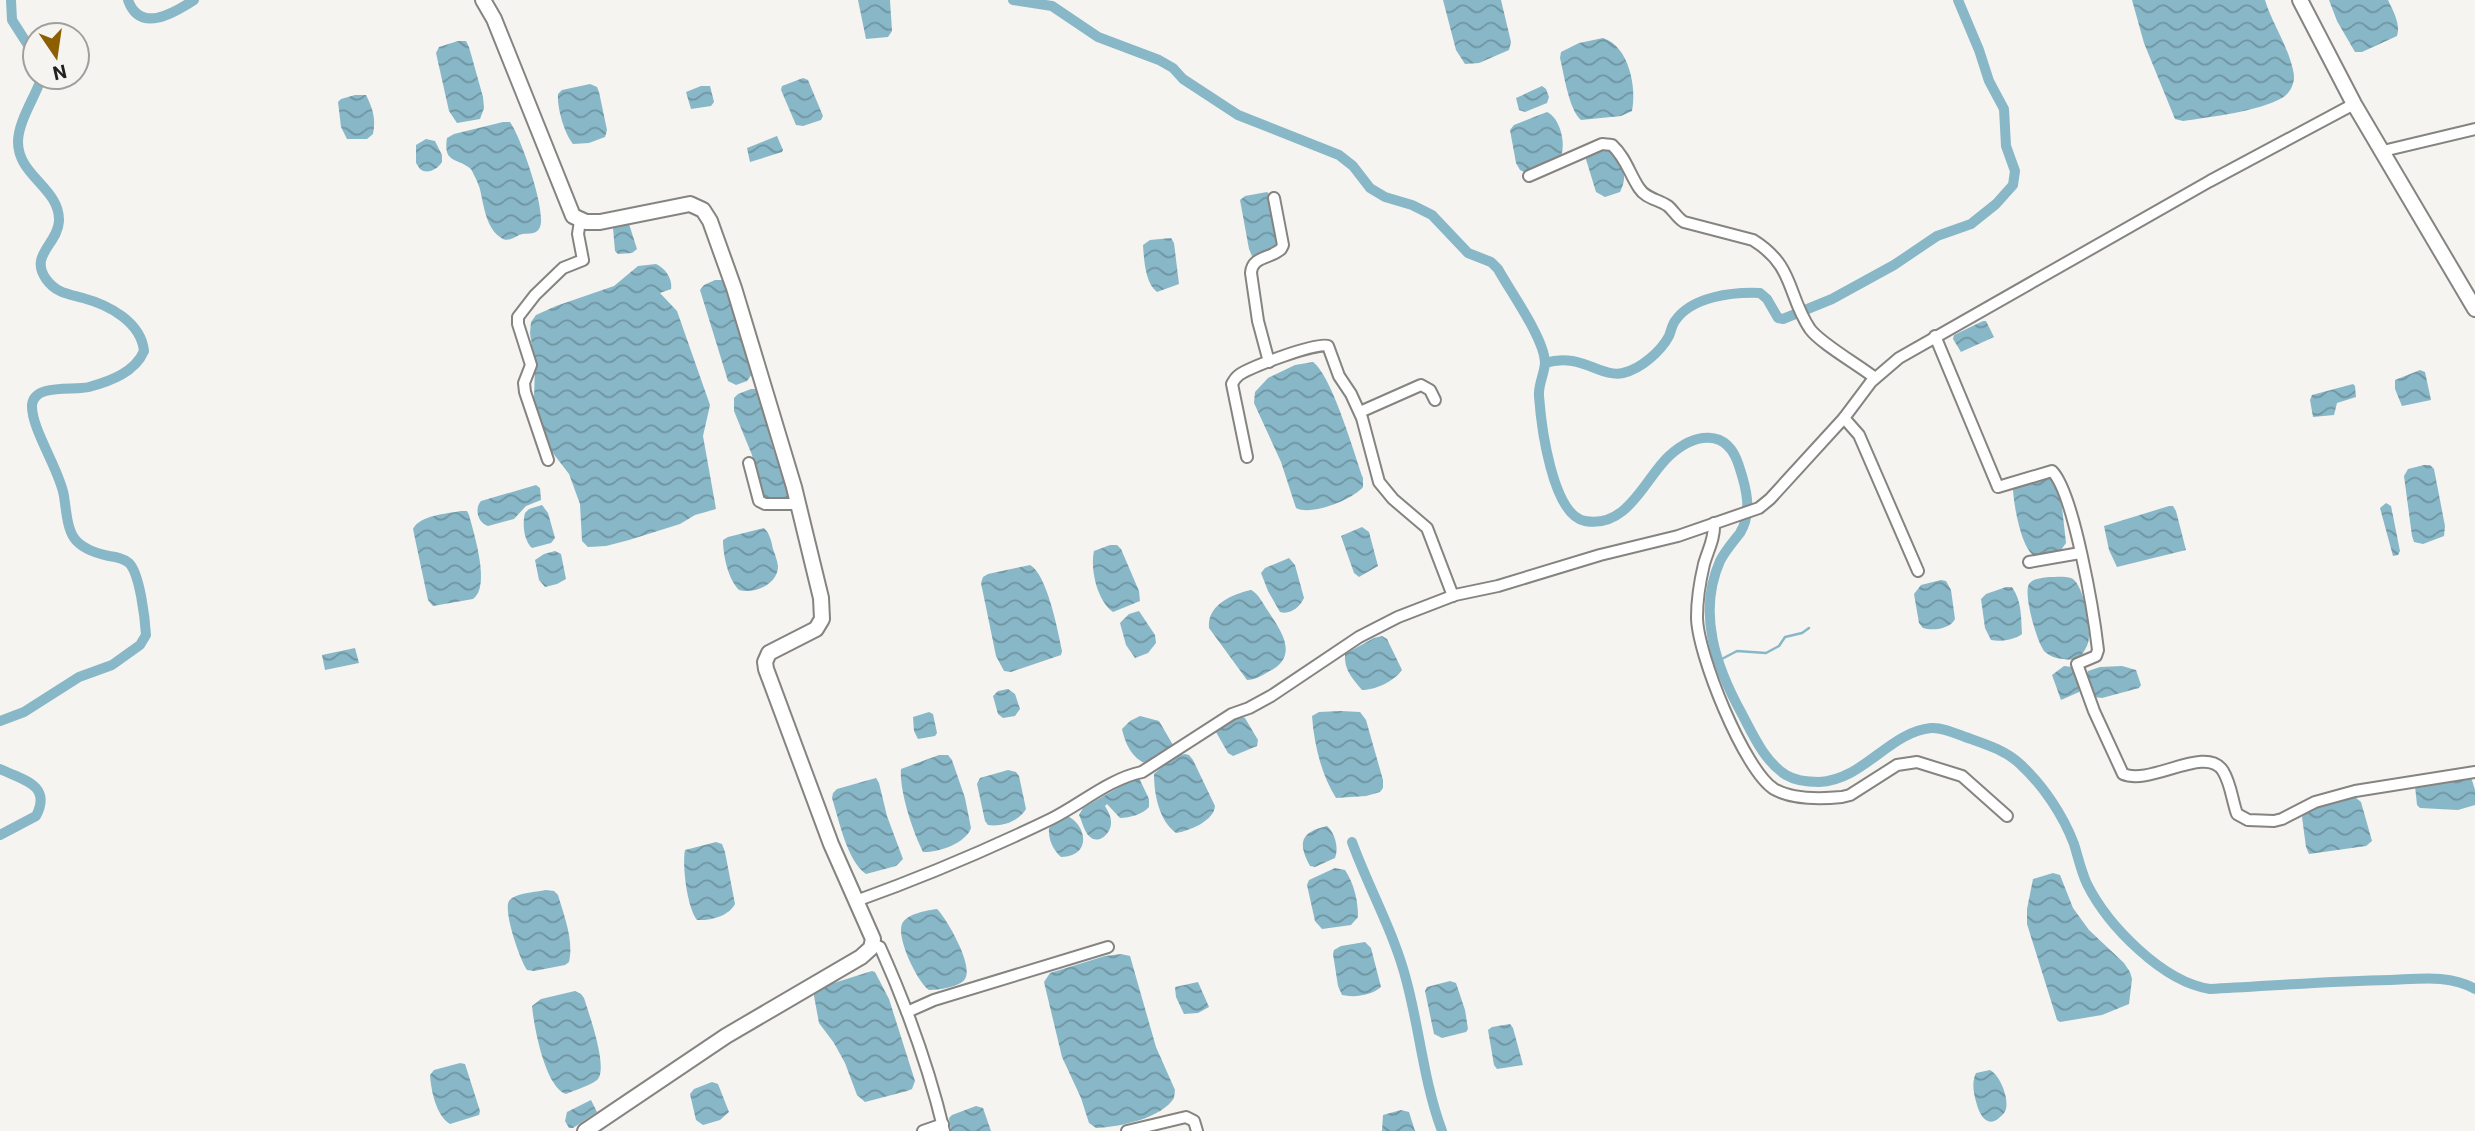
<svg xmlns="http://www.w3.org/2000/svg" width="2475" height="1131" viewBox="0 0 2475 1131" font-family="Roboto,sans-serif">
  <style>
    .water { fill: url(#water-waves) }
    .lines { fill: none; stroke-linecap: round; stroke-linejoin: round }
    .stream { stroke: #88b7c7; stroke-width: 2.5 }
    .canal { stroke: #88b7c7; stroke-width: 10 }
    .street-casing { stroke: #858481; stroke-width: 14 }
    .secondary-casing { stroke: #858481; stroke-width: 18 }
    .street { stroke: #fff; stroke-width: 10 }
    .secondary { stroke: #fff; stroke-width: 14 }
  </style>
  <defs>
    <pattern id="water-waves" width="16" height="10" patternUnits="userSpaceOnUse" patternTransform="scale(1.75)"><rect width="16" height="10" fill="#88b7c7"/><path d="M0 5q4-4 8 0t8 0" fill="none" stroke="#6f94a1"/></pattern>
  </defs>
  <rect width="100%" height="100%" fill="#f5f4f1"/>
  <g class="water">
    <polygon points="858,0 890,0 892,31 888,37 866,39"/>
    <polygon points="1443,0 1501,0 1511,42 1509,50 1479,63 1465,64 1456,50"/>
    <path d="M2132 0H2265C2272 23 2288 46 2293 70 2296 80 2292 92 2282 98 2260 111 2210 117 2183 121L2175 119 2144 43Z"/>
    <path d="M2329 0H2388C2393 11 2401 24 2397 36L2362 52H2355L2337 21Z"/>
    <path d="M1603 38C1629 46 1637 88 1632 111L1621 116 1581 120C1569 110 1564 74 1560 58L1561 52 1579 43Z"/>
    <polygon points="458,41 466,41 469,47 483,97 484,108 480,119 457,123 449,111 436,53 439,47"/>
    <polygon points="803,78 808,80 823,116 821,120 803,126 796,125 781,90 782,86"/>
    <path d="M590 84 597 87 599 92 607 130 605 137 589 143 573 144C564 133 557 108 558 94L562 90Z"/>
    <polygon points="701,86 710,86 714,102 711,106 691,109 686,92"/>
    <polygon points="1542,86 1546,89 1549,97 1547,103 1525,112 1519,110 1516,98"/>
    <path d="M355 95H366C373 109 376 119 373 134L367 139H347L341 127 338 102 341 99Z"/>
    <path d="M1547 112C1560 118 1566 143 1561 156L1533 169 1524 172 1520 170 1516 163 1510 130 1514 125Z"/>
    <path d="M503 122H510C520 135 549 216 539 229 534 236 526 232 519 235 513 238 507 243 500 237 487 228 484 208 481 194 480 186 475 177 471 169 457 157 443 164 447 138L454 134Z"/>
    <polygon points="777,136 783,150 782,152 750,162 747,148"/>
    <path d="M426 139 435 141 442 155V162C438 169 427 175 420 169L416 163V145Z"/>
    <path d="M1603 148 1612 150C1622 165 1629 175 1620 192L1605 197 1596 192 1585 156Z"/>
    <polygon points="1267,192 1269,194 1278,246 1252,256 1249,249 1240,200 1245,196"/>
    <polygon points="629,224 637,249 632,253 618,254 615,251 613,228"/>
    <path d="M1171 238 1174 243 1179 284 1157 292C1145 283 1144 259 1143 245L1150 240Z"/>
    <path d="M656 264C665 268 673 279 671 289L660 293 677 311 710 405 703 436 716 509 695 515 680 524 629 540 606 546 588 547 582 541 580 504 569 474 549 448 534 399 535 365 530 333 531 322 536 315 556 306 614 286 638 266Z"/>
    <polygon points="715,280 722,280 724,284 752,374 747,381 736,385 728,381 700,290 704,285"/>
    <polygon points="1983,321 1986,321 1994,337 1961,352 1953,339 1954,335"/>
    <path d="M1313 362C1332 376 1354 453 1363 478V487C1352 500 1311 516 1296 508L1281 462 1254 403 1255 392 1268 378 1295 365Z"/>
    <polygon points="2420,370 2425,372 2431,400 2402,406 2395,389 2395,380"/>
    <polygon points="2353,384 2355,386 2356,397 2337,403 2334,415 2313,417 2310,400 2312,395"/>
    <path d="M751 389H757C765 407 767 427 772 445 777 462 785 477 789 494L785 500H766L763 497 752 455 734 411V398L738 394Z"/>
    <polygon points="2424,465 2430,465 2434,469 2445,526 2444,536 2423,544 2414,542 2412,536 2404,476 2408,469"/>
    <path d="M2050 477 2054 478 2061 498 2066 543 2061 550 2034 556C2021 547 2014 506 2013 490L2015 486Z"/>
    <path d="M536 485 540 488 541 500 526 506 514 519 488 526C478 523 474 509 481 501Z"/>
    <polygon points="2386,503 2391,506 2400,551 2398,555 2393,556 2380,508"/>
    <path d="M542 505 548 513 555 538 551 543 532 548C524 541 522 524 525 513L529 509Z"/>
    <polygon points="2169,506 2173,506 2176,511 2186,550 2117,567 2109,550 2104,526"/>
    <path d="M461 511H467L469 515C474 534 491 587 473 599L433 606 428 600 413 529C420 515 446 514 461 511Z"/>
    <polygon points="1362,527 1369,532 1378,566 1359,577 1354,573 1341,536"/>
    <path d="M764 528C770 534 771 540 773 549 775 554 777 560 778 566 778 585 754 594 739 590 728 579 723 555 723 540L728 537Z"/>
    <path d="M1110 545H1117L1121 549 1139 591 1140 601 1113 612C1097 601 1090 569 1094 551Z"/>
    <polygon points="555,551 561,554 566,579 557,584 545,587 539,580 535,560 544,554"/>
    <path d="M1289 558 1295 565 1304 598C1300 607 1290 615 1280 612L1268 591 1261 573 1265 568Z"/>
    <path d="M1030 565C1047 574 1058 631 1062 651L1061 655 1011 672 1004 671 996 656 981 583 983 577 988 574Z"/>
    <path d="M2049 577C2055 577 2065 576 2071 578 2084 583 2092 631 2088 643 2087 646 2085 650 2083 653 2078 659 2072 661 2064 659 2057 659 2049 656 2044 651 2037 642 2023 594 2029 584 2033 578 2043 578 2049 577Z"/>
    <path d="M1941 580 1946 581 1951 590 1955 619C1950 629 1933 631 1923 628L1919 623 1914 594 1921 585Z"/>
    <path d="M2006 587H2012C2022 601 2021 618 2022 634 2014 640 2001 642 1991 640L1985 628 1981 599 1986 594Z"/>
    <path d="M1251 590C1259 594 1263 604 1268 611 1283 633 1299 657 1268 672 1261 676 1255 680 1247 680L1209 628C1207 605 1232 594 1251 590Z"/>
    <polygon points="1139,611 1155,635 1156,643 1148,653 1135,658 1126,645 1120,623 1129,614"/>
    <path d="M1382 636 1387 639 1402 670C1394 681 1376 690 1362 690 1352 678 1344 670 1345 654L1374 638Z"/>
    <polygon points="355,648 359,663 325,670 322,655"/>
    <polygon points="2064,666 2072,667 2081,688 2079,692 2061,700 2052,675"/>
    <polygon points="2122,666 2136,670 2141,685 2139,688 2102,698 2094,697 2087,674 2088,671 2100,667"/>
    <polygon points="1008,689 1015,694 1020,709 1015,716 1003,718 998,714 993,696 998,691"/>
    <path d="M1341 711 1360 712 1366 720 1383 780V788L1380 792 1366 796 1336 798C1321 774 1314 744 1312 716L1319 712Z"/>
    <polygon points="929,712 933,714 937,733 935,736 918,739 914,731 913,717"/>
    <path d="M1140 716 1159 721 1173 745 1147 764C1132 759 1125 743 1122 729L1130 721Z"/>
    <polygon points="1240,716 1245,718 1258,740 1257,746 1233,756 1228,753 1216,732 1219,727"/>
    <path d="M1185 754 1189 755 1193 760 1215 806C1214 821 1189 831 1176 833 1159 821 1154 794 1154 774L1173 757Z"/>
    <path d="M939 755H948L952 760 965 798 971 828C966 843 938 853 923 852 913 833 899 790 901 769Z"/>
    <path d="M1008 770 1016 772 1019 776 1026 809C1019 821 1002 827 988 825L985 821 977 784 980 778Z"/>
    <polygon points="2471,777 2475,790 2475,805 2458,810 2420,808 2417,805 2415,786"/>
    <path d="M876 778 879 783 887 816 903 859 896 866 866 874C847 861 839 820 832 798L833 793 837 789Z"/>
    <path d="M1135 778 1140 780 1149 799V807C1143 814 1130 818 1120 818L1107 804 1105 806C1108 811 1111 816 1111 822 1112 833 1098 846 1089 836 1084 831 1082 821 1079 815L1083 808Z"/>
    <path d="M2355 797 2361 802 2372 841 2366 846 2309 854 2306 847 2302 817C2311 803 2340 801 2355 797Z"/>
    <path d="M1067 816C1086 824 1093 856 1061 857 1053 850 1048 839 1049 828Z"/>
    <path d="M1327 826C1335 833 1339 848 1335 858L1315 867 1310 866C1297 842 1301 832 1327 826Z"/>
    <path d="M716 842 722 844 725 852 735 904C729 916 710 921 697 920 687 908 682 865 685 850Z"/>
    <path d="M1335 868 1345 870C1354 884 1358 900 1358 917L1351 925 1322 929 1315 921 1307 885 1309 880Z"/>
    <polygon points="2053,873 2060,875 2073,908 2089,930 2124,963 2130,972 2132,979 2129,1004 2102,1015 2060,1022 2057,1020 2027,924 2027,909 2033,879"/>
    <path d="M546 890 554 891 558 895C564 916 574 940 569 962L565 965 534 971 527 970C520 960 503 911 509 901 514 893 537 892 546 890Z"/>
    <path d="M937 909C947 919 974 966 965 979 960 987 938 990 929 990 918 983 896 938 902 924 906 914 928 910 937 909Z"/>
    <path d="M1365 942 1371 948 1381 987C1372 995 1355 998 1342 995L1338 986 1333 954 1334 950 1341 946Z"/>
    <path d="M1121 954 1130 956 1156 1047 1175 1090 1174 1098C1162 1118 1120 1127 1096 1128L1089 1123 1081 1098 1062 1057 1044 982 1050 973 1105 956Z"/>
    <polygon points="872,971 875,972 889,999 915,1081 912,1089 907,1091 865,1102 857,1095 845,1063 834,1043 819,1023 814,996 814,992 821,987"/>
    <polygon points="1450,981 1456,983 1465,1010 1468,1029 1466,1032 1442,1038 1434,1034 1425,991 1427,987"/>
    <polygon points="1198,982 1209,1007 1198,1013 1184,1014 1176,997 1175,987"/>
    <path d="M575 991 581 994 584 998C589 1014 609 1069 597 1080 589 1086 575 1090 566 1094 545 1087 534 1027 532 1006L541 999Z"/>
    <polygon points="1510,1024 1513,1028 1523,1065 1497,1069 1494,1065 1488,1030 1492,1027"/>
    <path d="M460 1063 465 1064 480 1111 479 1115 450 1124C436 1116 431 1090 430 1075L434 1070Z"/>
    <path d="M1990 1070C2000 1075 2009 1098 2006 1109 2005 1113 2002 1115 1999 1118 1988 1128 1980 1116 1977 1105 1974 1095 1971 1083 1976 1073Z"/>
    <polygon points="712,1082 718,1084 729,1112 720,1120 703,1125 696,1120 690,1094 694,1089"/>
    <polygon points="591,1100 597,1112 573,1128 569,1128 565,1121 567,1112"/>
    <polygon points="976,1106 983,1108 991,1131 951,1131 949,1118 952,1115"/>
    <polygon points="1401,1110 1409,1112 1415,1131 1382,1131 1383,1115"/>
  </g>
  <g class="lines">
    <polyline class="stream" points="1718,661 1737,651 1766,653 1779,646 1785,637 1802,633 1809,628"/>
    <g class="canal">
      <polyline points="11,0 12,20 35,56"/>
      <path d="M128 0C140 34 174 13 194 0"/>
      <path d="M1013 0 1052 6 1098 37 1159 60 1173 68 1183 79 1238 115 1339 155 1353 166 1370 188 1385 197 1412 205 1432 215 1468 253 1491 262 1498 269C1510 291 1544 338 1545 362 1545 373 1538 384 1539 396 1541 424 1552 515 1585 521 1628 529 1645 478 1669 456 1694 433 1727 427 1739 466 1746 487 1753 512 1740 533 1733 542 1725 551 1720 561 1697 613 1716 667 1742 714 1753 735 1765 762 1786 775 1796 781 1808 782 1819 782 1864 780 1889 732 1931 728 1943 727 1959 735 1971 739 1988 745 2006 751 2020 764 2043 785 2063 815 2074 844 2078 857 2081 871 2087 884 2108 926 2163 982 2210 989 2270 986 2330 981 2390 980 2418 979 2450 974 2475 989"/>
      <path d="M1545 363C1581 352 1600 378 1623 373 1641 369 1661 351 1669 336 1671 331 1672 325 1675 321 1692 296 1733 292 1760 293L1767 299 1778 318 1783 319 1832 299 1894 265 1937 236 1971 224 1996 204 2013 185 2015 171 2006 146 2004 109 1989 81 1979 50 1958 0"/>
      <path d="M0 721 24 712 79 677 112 665 140 645 146 635C145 619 140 574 129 563 123 558 116 557 109 556 68 547 69 532 64 496 60 470 31 429 32 405 34 383 74 391 89 387 111 381 135 372 144 351 141 322 109 305 83 298 68 294 56 293 46 279 29 255 58 244 59 221 60 188 18 176 18 142 18 123 33 100 40 82V77"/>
      <path d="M0 769C20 779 53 784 36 816L0 835"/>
      <path d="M1352 842C1369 889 1395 934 1407 983 1420 1032 1424 1083 1442 1131"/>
    </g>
    <defs>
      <g id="street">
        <polyline points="2383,151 2475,129"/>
        <path d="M1529 176 1602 144 1612 145C1626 158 1629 173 1639 188 1646 199 1658 199 1668 206 1674 211 1677 218 1684 222L1753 240C1795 266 1787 295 1810 329 1820 343 1860 366 1875 378"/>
        <path d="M1935 336 1998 487 2052 471C2074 493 2094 615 2098 650L2096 656 2077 664 2094 711 2123 774C2151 786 2206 744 2223 771 2231 784 2232 800 2237 814L2248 820 2274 821 2282 819 2315 802 2355 791 2475 772"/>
        <path d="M1269 362 1258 321 1251 273C1252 256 1270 259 1281 249L1283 245 1274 198"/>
        <polyline points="1360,412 1421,385 1430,390 1435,400"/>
        <polyline points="1844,418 1859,435 1918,571"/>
        <path d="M1247 457 1232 384C1234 380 1235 378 1239 375 1250 367 1317 342 1328 346L1339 376 1351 394 1362 418 1379 482 1393 499 1427 528 1453 596"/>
        <polyline points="548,460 525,392 524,383 531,365 518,324 518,317 535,295 563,268 583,260 578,234 580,221"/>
        <polyline points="749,463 759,501 765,504 799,504"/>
        <path d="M1714 523C1715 538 1708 550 1704 564 1700 581 1697 599 1697 617 1697 653 1744 770 1774 789 1793 800 1821 799 1842 797L1850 795 1897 765 1917 762 1962 776 2007 816"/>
        <polyline points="2029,562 2080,553"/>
        <path d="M856 901C923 877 987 850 1051 819 1081 804 1109 779 1142 772L1232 714 1249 708 1271 696 1359 637 1398 617 1455 595 1498 586 1600 555 1678 536 1759 508 1770 499 1844 418 1871 382 1899 358 2210 181 2354 104"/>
        <path d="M873 944 880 947C907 1007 929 1068 944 1131"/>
        <polyline points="907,1012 934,1000 1108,947"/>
        <polyline points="923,1131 943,1124"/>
        <polyline points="1127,1131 1186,1117 1194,1121 1197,1131"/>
      </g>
      <g id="secondary">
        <polyline points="483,0 494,19 573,216 586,222 600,222 690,204 703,210 710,221 734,288 794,487 821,598 822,619 816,629 769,653 765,662 766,669 831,844 873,939 871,948 861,957 726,1036 585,1131"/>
        <polyline points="2300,0 2354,104 2475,309"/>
      </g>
    </defs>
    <use href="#street" class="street-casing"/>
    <use href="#secondary" class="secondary-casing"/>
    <use href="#street" class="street"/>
    <use href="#secondary" class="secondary"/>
  </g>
  <g transform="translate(56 56) rotate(167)"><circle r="33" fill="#f5f4f1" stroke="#a09f9d" stroke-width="2"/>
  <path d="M0-5L12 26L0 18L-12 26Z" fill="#8c5f03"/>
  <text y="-10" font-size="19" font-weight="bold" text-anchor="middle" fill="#21201f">N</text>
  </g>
</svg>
